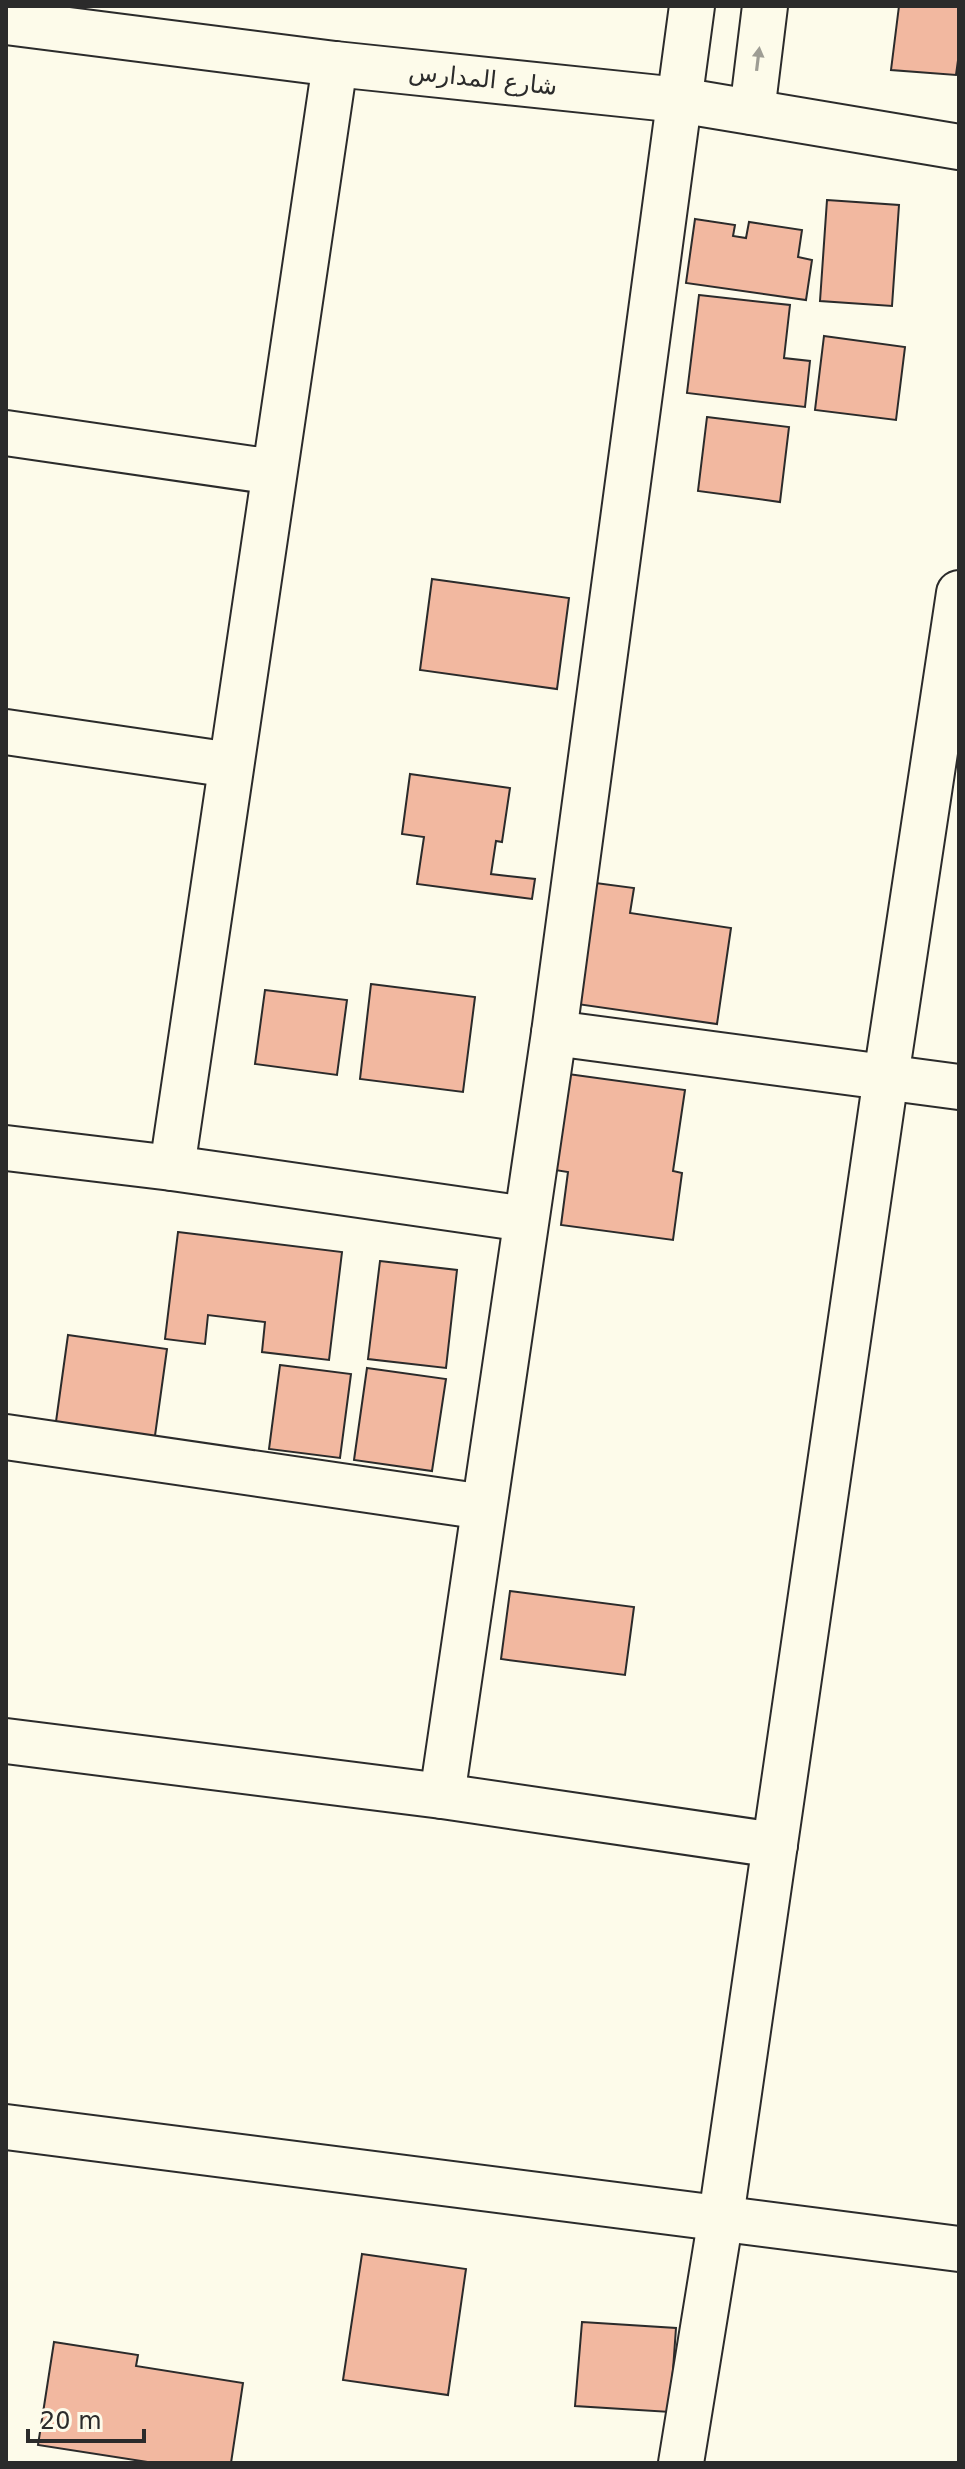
<svg xmlns="http://www.w3.org/2000/svg" width="965" height="2469" viewBox="0 0 965 2469" font-family="'DejaVu Sans',Vazirmatn,sans-serif">
  <style>
    .building { fill: #f2b8a0; stroke: #2b2b2b; stroke-width: 2 }
    .lines { fill: none; stroke-linecap: round; stroke-linejoin: round }
    .minor-casing { stroke: #2b2b2b; stroke-width: 48 }
    .minor { stroke: #fdfbea; stroke-width: 44 }
    .oneway { fill: #9e9d94 }
    .labels { text-anchor: middle; stroke-width: 6; stroke-linejoin: round; paint-order: stroke }
    .street-label { font-size: 24px; fill: #2b2b2b; stroke: #fdfbea }
  </style>
  <rect width="100%" height="100%" fill="#fdfbea"/>
  <g class="building">
    <polygon points="899,6 959,6 959,53 956,75 891,70"/>
    <polygon points="827,200 899,205 892,306 820,301"/>
    <polygon points="695,219 735,225 733,236 746,238 749,222 802,230 798,257 812,260 806,300 686,283"/>
    <polygon points="699,295 790,305 784,358 810,361 805,407 687,393"/>
    <polygon points="824,336 905,347 896,420 815,410"/>
    <polygon points="707,417 789,427 780,502 698,491"/>
    <polygon points="432,579 569,598 557,689 420,670"/>
    <polygon points="410,774 510,788 502,842 496,841 491,874 535,879 532,899 417,884 424,837 402,834"/>
    <polygon points="588,882 634,888 630,913 731,928 717,1024 570,1003"/>
    <polygon points="371,984 475,997 463,1092 360,1079"/>
    <polygon points="265,990 347,1000 337,1075 255,1064"/>
    <polygon points="568,1074 685,1090 673,1171 682,1173 673,1240 561,1225 568,1172 555,1170"/>
    <polygon points="178,1232 342,1252 329,1360 262,1352 265,1322 208,1315 205,1344 165,1339"/>
    <polygon points="380,1261 457,1270 446,1368 368,1359"/>
    <polygon points="68,1335 167,1349 153,1450 54,1436"/>
    <polygon points="280,1365 351,1374 340,1458 269,1449"/>
    <polygon points="367,1368 446,1379 432,1471 354,1460"/>
    <polygon points="510,1591 634,1607 625,1675 501,1659"/>
    <polygon points="362,2254 466,2269 448,2395 343,2380"/>
    <polygon points="582,2322 676,2328 670,2412 575,2406"/>
    <polygon points="54,2342 138,2355 136,2366 243,2383 231,2463 154,2463 38,2445"/>
  </g>
  <g class="lines">
    <defs>
      <g id="minor">
        <polyline points="6,22 335,64 679,100 959,147"/>
        <polyline points="752,112 765,6"/>
        <polyline points="6,433 274,472"/>
        <polyline points="6,732 231,765"/>
        <polyline points="554,1033 959,1087"/>
        <polyline points="6,1148 172,1168 526,1219"/>
        <polyline points="172,1168 335,64"/>
        <polyline points="6,1437 484,1507"/>
        <polyline points="6,1741 442,1796 775,1845"/>
        <polyline points="442,1796 554,1033 692,6"/>
        <polyline points="6,2127 959,2249"/>
        <polyline points="681,2463 721,2217 886,1077 959,593"/>
      </g>
    </defs>
    <use href="#minor" class="minor-casing"/>
    <use href="#minor" class="minor"/>
  </g>
  <defs><path id="oneway-solid" d="M-6-.8H1V-3.2L6.5 0L1 3.2V.8H-6Z" transform="scale(2)"/></defs>
  <use class="oneway" href="#oneway-solid" transform="translate(758 59) rotate(-83)"/>
  <g class="labels">
    <g class="street-label">
      <text transform="translate(483 79) rotate(6)" y="8">شارع المدارس</text>
    </g>
  </g>
  <rect width="965" height="2469" fill="none" stroke="#2b2b2b" stroke-width="16"/>
  <path d="M28 2429v12h116v-12" fill="none" stroke="#2b2b2b" stroke-width="4"/>
  <text x="40" y="2429" font-size="24" fill="#2b2b2b" stroke="#fdfbea" stroke-width="6" paint-order="stroke">20 m</text>
</svg>
